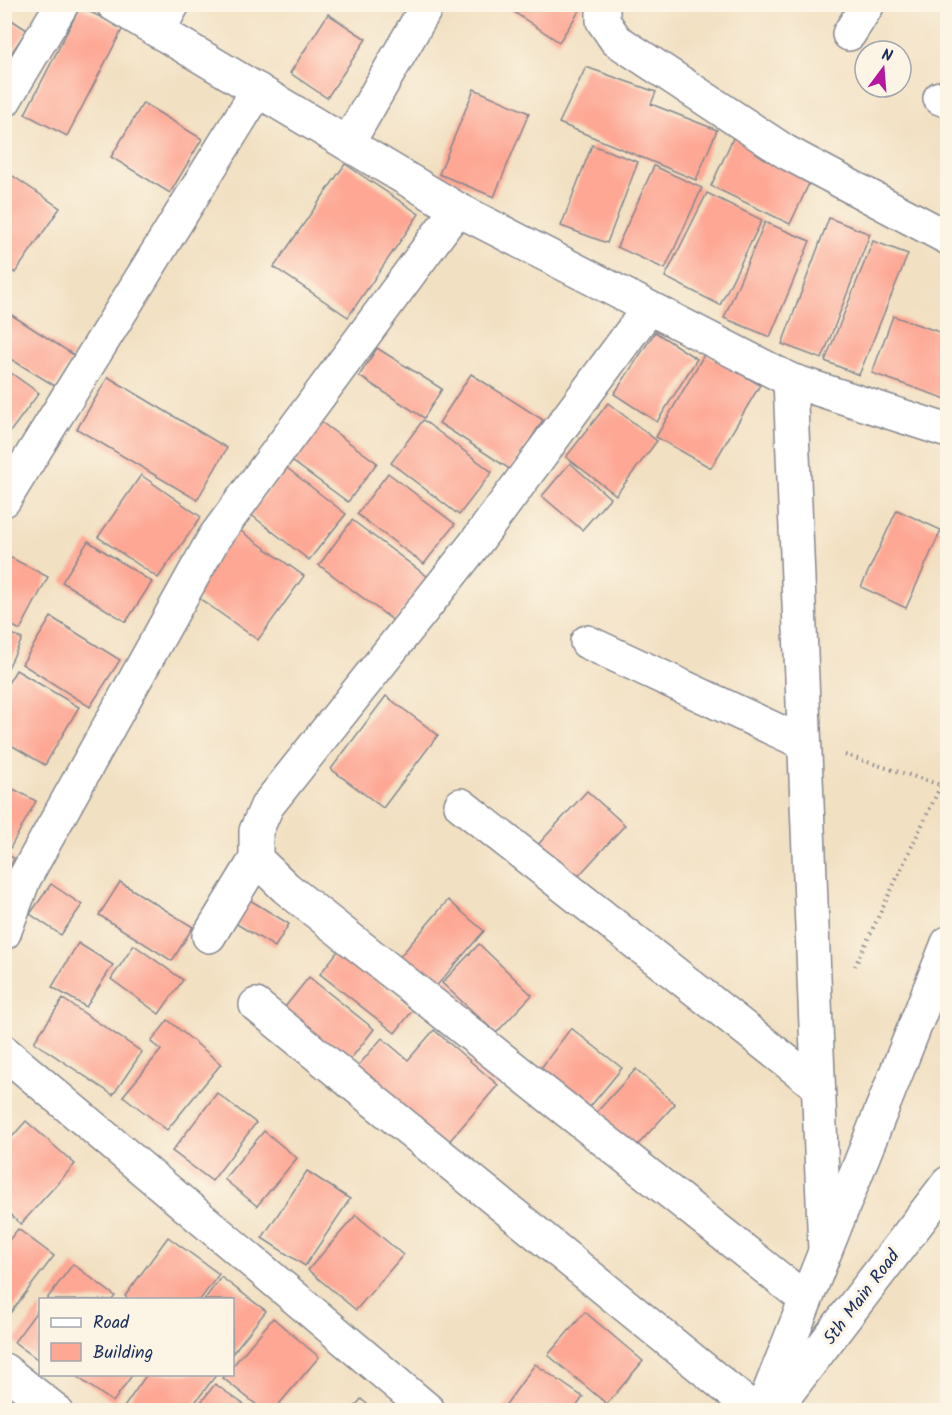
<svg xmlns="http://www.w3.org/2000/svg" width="952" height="1415" viewBox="0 0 952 1415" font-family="Kalam,sans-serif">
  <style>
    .building { fill: #fda794 }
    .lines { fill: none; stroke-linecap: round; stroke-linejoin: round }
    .minor-casing { stroke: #868890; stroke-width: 36 }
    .path { stroke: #868890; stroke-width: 4; stroke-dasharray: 1.5 4.5; stroke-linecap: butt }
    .minor { stroke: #fff; stroke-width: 33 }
    .labels { text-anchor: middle; stroke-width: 6; stroke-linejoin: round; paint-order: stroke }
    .street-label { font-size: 18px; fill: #1b2f5e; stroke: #fcf5e5 }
  </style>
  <rect width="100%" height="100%" fill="#fcf5e5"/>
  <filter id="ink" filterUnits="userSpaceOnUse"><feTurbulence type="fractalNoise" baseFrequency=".0167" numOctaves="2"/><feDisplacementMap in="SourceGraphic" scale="12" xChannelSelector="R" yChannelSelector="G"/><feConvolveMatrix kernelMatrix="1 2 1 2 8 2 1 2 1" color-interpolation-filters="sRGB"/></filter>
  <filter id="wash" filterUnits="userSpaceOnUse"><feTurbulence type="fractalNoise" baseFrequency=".008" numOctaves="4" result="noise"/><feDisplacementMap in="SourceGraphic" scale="24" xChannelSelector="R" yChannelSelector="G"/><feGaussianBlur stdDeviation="1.35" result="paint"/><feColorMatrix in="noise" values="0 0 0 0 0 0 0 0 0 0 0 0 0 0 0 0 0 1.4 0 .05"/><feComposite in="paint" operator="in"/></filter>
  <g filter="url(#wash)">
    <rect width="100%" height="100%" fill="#f2e0c2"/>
    <g id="blocks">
      <g class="building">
        <polygon points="502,4 584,4 559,42"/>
        <polygon points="80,7 123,28 67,136 25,114"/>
        <polygon points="328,14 366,39 327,98 290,73"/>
        <polygon points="4,15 27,30 4,64"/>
        <polygon points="586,67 656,92 651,104 717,130 696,180 559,123"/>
        <polygon points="474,89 529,113 494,197 439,174"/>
        <polygon points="143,103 202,139 170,193 111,157"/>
        <polygon points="734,136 814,173 790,224 711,186"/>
        <polygon points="592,145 638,162 607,243 561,226"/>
        <polygon points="345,164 419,214 348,317 274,267"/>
        <polygon points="654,166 702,188 665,269 617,247"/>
        <polygon points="4,170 60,208 15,273 4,266"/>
        <polygon points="707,193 762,220 720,305 665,277"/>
        <polygon points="829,218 870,234 822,359 782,344"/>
        <polygon points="765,222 810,241 770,337 724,318"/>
        <polygon points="873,241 908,254 859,375 825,361"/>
        <polygon points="10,314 74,355 55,386 4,355 4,323"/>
        <polygon points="893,316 948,335 946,399 872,373"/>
        <polygon points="655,332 697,359 657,422 614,394"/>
        <polygon points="377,348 442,389 424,418 359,376"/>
        <polygon points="705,353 760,385 711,468 656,437"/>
        <polygon points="4,368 39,393 4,440"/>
        <polygon points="471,374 543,420 511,470 439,423"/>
        <polygon points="108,377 227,448 197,500 77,429"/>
        <polygon points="608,403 657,441 616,495 566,457"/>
        <polygon points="317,419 377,463 348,502 288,458"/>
        <polygon points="423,420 492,472 459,515 391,463"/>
        <polygon points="570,463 610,498 582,530 542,496"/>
        <polygon points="287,468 346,514 309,560 250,514"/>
        <polygon points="388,473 455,524 424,564 357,514"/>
        <polygon points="141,475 201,517 158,578 98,537"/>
        <polygon points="897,510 941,530 906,608 861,587"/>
        <polygon points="352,520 428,577 394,621 319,565"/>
        <polygon points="238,529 304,576 258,640 192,593"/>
        <polygon points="88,541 152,582 126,622 62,582"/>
        <polygon points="4,554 48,577 20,630 4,621"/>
        <polygon points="51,617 120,660 90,707 22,664"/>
        <polygon points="5,630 22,639 5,674"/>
        <polygon points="16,670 79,707 45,765 4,741 4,690"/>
        <polygon points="386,696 438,735 383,808 331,769"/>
        <polygon points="4,784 36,801 9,850 4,847"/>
        <polygon points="587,791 625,825 572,883 534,849"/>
        <polygon points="4,854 14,858 5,881 4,881"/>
        <polygon points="120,882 193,927 172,961 99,915"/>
        <polygon points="51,884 82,905 61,935 30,914"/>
        <polygon points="250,900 289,924 275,947 235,923"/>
        <polygon points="448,900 484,931 433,990 397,960"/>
        <polygon points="78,943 113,965 86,1007 52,987"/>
        <polygon points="479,944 532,995 496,1033 442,983"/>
        <polygon points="134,945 183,980 159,1014 111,979"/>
        <polygon points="338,951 413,1010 395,1033 320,974"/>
        <polygon points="309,977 374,1029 346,1065 281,1012"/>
        <polygon points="63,999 142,1052 113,1095 34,1042"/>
        <polygon points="168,1020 221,1064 167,1130 123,1096 161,1050 151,1042"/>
        <polygon points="571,1028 622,1068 590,1107 541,1068"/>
        <polygon points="434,1030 498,1085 440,1152 351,1074 382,1038 408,1060"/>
        <polygon points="636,1069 675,1104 634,1149 595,1114"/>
        <polygon points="217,1093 256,1123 212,1181 172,1151"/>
        <polygon points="26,1121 75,1164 21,1224 4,1209 4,1146"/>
        <polygon points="264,1131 297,1158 257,1206 224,1179"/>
        <polygon points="307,1171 350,1199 305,1266 262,1238"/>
        <polygon points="356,1215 403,1255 356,1310 308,1270"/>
        <polygon points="18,1229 54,1256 4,1321 4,1246"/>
        <polygon points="168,1237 219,1274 200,1300 129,1300 125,1296"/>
        <polygon points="73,1264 115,1296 112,1300 46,1300"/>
        <polygon points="221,1277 266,1311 232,1354 232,1300 204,1300"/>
        <polygon points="40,1307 40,1361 14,1342"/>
        <polygon points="585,1312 643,1361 607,1404 548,1355"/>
        <polygon points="273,1318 319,1357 274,1410 263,1410 223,1378 226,1374 232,1374 232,1367"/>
        <polygon points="535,1364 583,1397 574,1410 502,1410"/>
        <polygon points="73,1374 133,1374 113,1402"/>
        <polygon points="147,1374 217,1374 189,1410 122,1410"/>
        <polygon points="215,1384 249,1408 247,1410 195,1410"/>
        <polygon points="361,1399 374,1410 352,1410"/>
      </g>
    </g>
  </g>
  <g filter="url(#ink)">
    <use href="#blocks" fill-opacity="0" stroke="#868890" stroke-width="1.5"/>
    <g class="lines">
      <defs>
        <g id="minor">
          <polyline points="113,4 457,209 790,380"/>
          <polyline points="603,4 603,21 616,40 786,152 948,238"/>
          <polyline points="158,31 173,4"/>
          <polyline points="849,34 868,4"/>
          <polyline points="940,98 948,101"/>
          <polyline points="4,101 62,4"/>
          <polyline points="348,143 428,4"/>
          <polyline points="649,308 474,545 267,806 256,831 256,859 286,888 805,1299"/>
          <polyline points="4,500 258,90"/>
          <polyline points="587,642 804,743"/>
          <polyline points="461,805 818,1086"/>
          <polyline points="4,933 24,879 214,538 457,209"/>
          <polyline points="209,936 256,859"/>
          <polyline points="256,1005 754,1410"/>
          <polyline points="4,1052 428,1410"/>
          <polyline points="825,1250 790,380 948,431"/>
          <polyline points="4,1370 55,1410"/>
          <polyline points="762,1410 948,943"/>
          <polyline points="774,1410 948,1183"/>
        </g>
      </defs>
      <use href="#minor" class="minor-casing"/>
      <polyline class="path" points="845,755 941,785 855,966"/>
      <use href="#minor" class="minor"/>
    </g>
  </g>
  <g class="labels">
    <g class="street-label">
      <text transform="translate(861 1297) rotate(-53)" y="6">5th Main Road</text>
    </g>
  </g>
  <rect width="952" height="1415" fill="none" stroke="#fcf5e5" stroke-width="24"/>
  <rect x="39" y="1298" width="195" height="78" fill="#fcf5e5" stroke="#a2a6af" stroke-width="1.5"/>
  <rect x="51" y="1318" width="30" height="9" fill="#ffffff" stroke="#a2a6af" stroke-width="1.5"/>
  <text x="93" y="1328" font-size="18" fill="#1b2f5e">Road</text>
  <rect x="51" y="1343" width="30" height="18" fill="#fda794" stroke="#a2a6af" stroke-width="1.5"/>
  <text x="93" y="1358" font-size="18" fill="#1b2f5e">Building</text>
  <g transform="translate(883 69) rotate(16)"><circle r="28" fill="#fcf5e5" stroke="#a2a6af" stroke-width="1.5"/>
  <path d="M0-4.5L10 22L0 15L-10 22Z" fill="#b5179e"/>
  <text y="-9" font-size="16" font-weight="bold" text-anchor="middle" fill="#1b2f5e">N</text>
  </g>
</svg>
